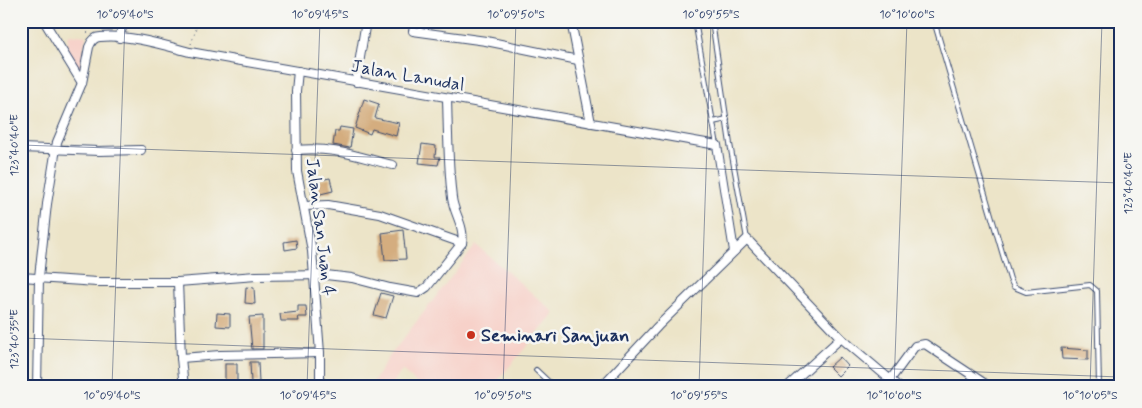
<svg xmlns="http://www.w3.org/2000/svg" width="1142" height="408" viewBox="0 0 1142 408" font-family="Mynerve,sans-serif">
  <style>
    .built { fill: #f7d1c9 }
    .building { fill: #d4ad7f }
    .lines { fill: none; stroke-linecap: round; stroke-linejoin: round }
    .lane-casing { stroke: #3a4a6e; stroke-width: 6 }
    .street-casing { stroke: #3a4a6e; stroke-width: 10 }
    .path { stroke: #3a4a6e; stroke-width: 1; stroke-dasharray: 1 4; stroke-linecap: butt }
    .lane { stroke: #fff; stroke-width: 4 }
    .street { stroke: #fff; stroke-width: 8 }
    .ticks { fill: none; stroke: #1b2f5e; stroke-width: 1; stroke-opacity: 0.45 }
    .poi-dot { fill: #c8321e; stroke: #f6f6f2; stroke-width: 2 }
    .labels { text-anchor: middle; stroke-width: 5; stroke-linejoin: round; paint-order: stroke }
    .street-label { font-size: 18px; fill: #1b2f5e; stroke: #f6f6f2 }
    .poi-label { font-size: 18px; font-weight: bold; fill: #1b2f5e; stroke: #f6f6f2; text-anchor: start }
    .neatline { fill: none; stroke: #1b2f5e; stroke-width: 2 }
    .ticks-label { font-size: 12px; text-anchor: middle; fill: #1b2f5e }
  </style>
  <rect width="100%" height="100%" fill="#f6f6f2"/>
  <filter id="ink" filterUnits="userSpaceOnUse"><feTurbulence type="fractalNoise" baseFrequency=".02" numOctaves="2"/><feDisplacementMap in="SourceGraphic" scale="10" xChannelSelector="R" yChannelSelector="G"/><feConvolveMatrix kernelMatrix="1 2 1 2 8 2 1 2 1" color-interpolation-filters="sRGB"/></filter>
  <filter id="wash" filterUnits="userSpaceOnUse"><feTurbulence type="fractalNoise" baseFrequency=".0096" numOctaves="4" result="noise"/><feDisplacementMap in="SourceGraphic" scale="20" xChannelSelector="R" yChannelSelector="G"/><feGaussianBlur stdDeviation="1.12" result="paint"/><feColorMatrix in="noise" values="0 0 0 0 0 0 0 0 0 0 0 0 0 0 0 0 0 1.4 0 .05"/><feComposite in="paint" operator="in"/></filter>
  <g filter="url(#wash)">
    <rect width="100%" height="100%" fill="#ece4c8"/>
    <g class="built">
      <polygon points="69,34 86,36 80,69 75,68 66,54"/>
      <polygon points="476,245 555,313 492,387 421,387 402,370 390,387 370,387 389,357"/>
    </g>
    <g id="blocks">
      <g class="building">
        <polygon points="364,99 379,104 375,118 399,123 396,136 372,129 370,134 355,128"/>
        <polygon points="340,127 353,129 350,148 333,145 335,131 339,131"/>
        <polygon points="422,144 436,146 435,157 440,157 438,165 419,163"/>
        <polygon points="330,178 333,191 312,196 310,182"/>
        <polygon points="403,230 406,259 385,260 382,233"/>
        <polygon points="296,240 297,248 285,250 284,242"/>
        <polygon points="246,287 254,288 255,304 245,303"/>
        <polygon points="381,293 393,296 386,318 374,315"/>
        <polygon points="298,306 306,306 307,317 298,317 299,321 281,321 280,314 298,312"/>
        <polygon points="217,313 230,314 230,327 216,326"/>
        <polygon points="263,316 263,349 252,349 249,317"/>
        <polygon points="1061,348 1088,350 1088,360 1062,359"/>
        <polygon points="840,357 848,366 838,376 829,367"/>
        <polygon points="250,362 258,362 259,382 251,383"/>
        <rect x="225" y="364" width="12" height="21"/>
        <polygon points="807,378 818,387 799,387"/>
      </g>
    </g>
  </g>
  <g filter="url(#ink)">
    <use href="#blocks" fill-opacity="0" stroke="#3a4a6e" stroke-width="1"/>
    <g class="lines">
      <defs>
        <g id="lane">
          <polyline points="695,21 717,145"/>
          <polyline points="712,21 730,144 747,239"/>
          <polyline points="934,21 1010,279 1014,287 1026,292 1090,285 1097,291 1099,387"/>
          <polyline points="713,122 727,119"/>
          <polyline points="536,370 554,387"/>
        </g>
        <g id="street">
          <polyline points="44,21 82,83"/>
          <polyline points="571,21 591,123"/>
          <polyline points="413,31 486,41 578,60"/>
          <polyline points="119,38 124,21"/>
          <polyline points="298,71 296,91 297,171 312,251 320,353 320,387"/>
          <polyline points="356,82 366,21"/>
          <polyline points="21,148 99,151 141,150"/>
          <path d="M296 150C332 146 359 157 393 165"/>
          <polyline points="304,206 328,205 380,214 462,243"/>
          <path d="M21 277 97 282H178L256 276 326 275 352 278 390 288 418 293 427 287 462 243C465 226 454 214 452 198 448 165 448 131 447 98"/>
          <polyline points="178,282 181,358 184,387"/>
          <polyline points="181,358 220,355 320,353"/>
          <polyline points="890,380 915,346 925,344 990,387"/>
          <path d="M37 387 39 277 47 204 57 142 82 83 89 47C91 42 94 37 100 37 128 34 163 45 190 52L717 145 734 251"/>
          <polyline points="601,387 658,326 747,239 841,338 899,387"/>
          <polyline points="787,387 841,338"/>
        </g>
      </defs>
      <use href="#lane" class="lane-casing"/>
      <use href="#street" class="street-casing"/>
      <g class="path">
        <polyline points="77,21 88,33"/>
        <polyline points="191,44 199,21"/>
      </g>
      <use href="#lane" class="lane"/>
      <use href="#street" class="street"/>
    </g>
  </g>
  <path class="ticks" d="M21 145 1121 183M21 338 1121 377M112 387 125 21M307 387 320 21M503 387 516 21M699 387 711 21M894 387 907 21M1090 387 1102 21"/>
  <circle class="poi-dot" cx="471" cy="335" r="5"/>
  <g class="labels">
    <g class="street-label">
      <text transform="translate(408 75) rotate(10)" y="6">Jalan Lanudal</text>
      <text transform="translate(321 227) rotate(83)" y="6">Jalan San Juan 4</text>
    </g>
    <g class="poi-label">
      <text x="481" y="341">Seminari Sanjuan</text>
    </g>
  </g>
  <rect width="1142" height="408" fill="none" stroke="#f6f6f2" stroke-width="55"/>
  <rect x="28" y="28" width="1086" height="352" class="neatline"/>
  <g class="ticks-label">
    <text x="125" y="18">10°09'40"S</text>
    <text x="320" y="18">10°09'45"S</text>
    <text x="516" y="18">10°09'50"S</text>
    <text x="711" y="18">10°09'55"S</text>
    <text x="907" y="18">10°10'00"S</text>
    <text transform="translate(14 145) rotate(-90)" y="4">123°40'40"E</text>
    <text transform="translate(1128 183) rotate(-90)" y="4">123°40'40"E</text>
    <text transform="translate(14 339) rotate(-90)" y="4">123°40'35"E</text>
    <text x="112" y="399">10°09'40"S</text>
    <text x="308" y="399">10°09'45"S</text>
    <text x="503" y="399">10°09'50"S</text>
    <text x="699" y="399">10°09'55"S</text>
    <text x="894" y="399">10°10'00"S</text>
    <text x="1090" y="399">10°10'05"S</text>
  </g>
</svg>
